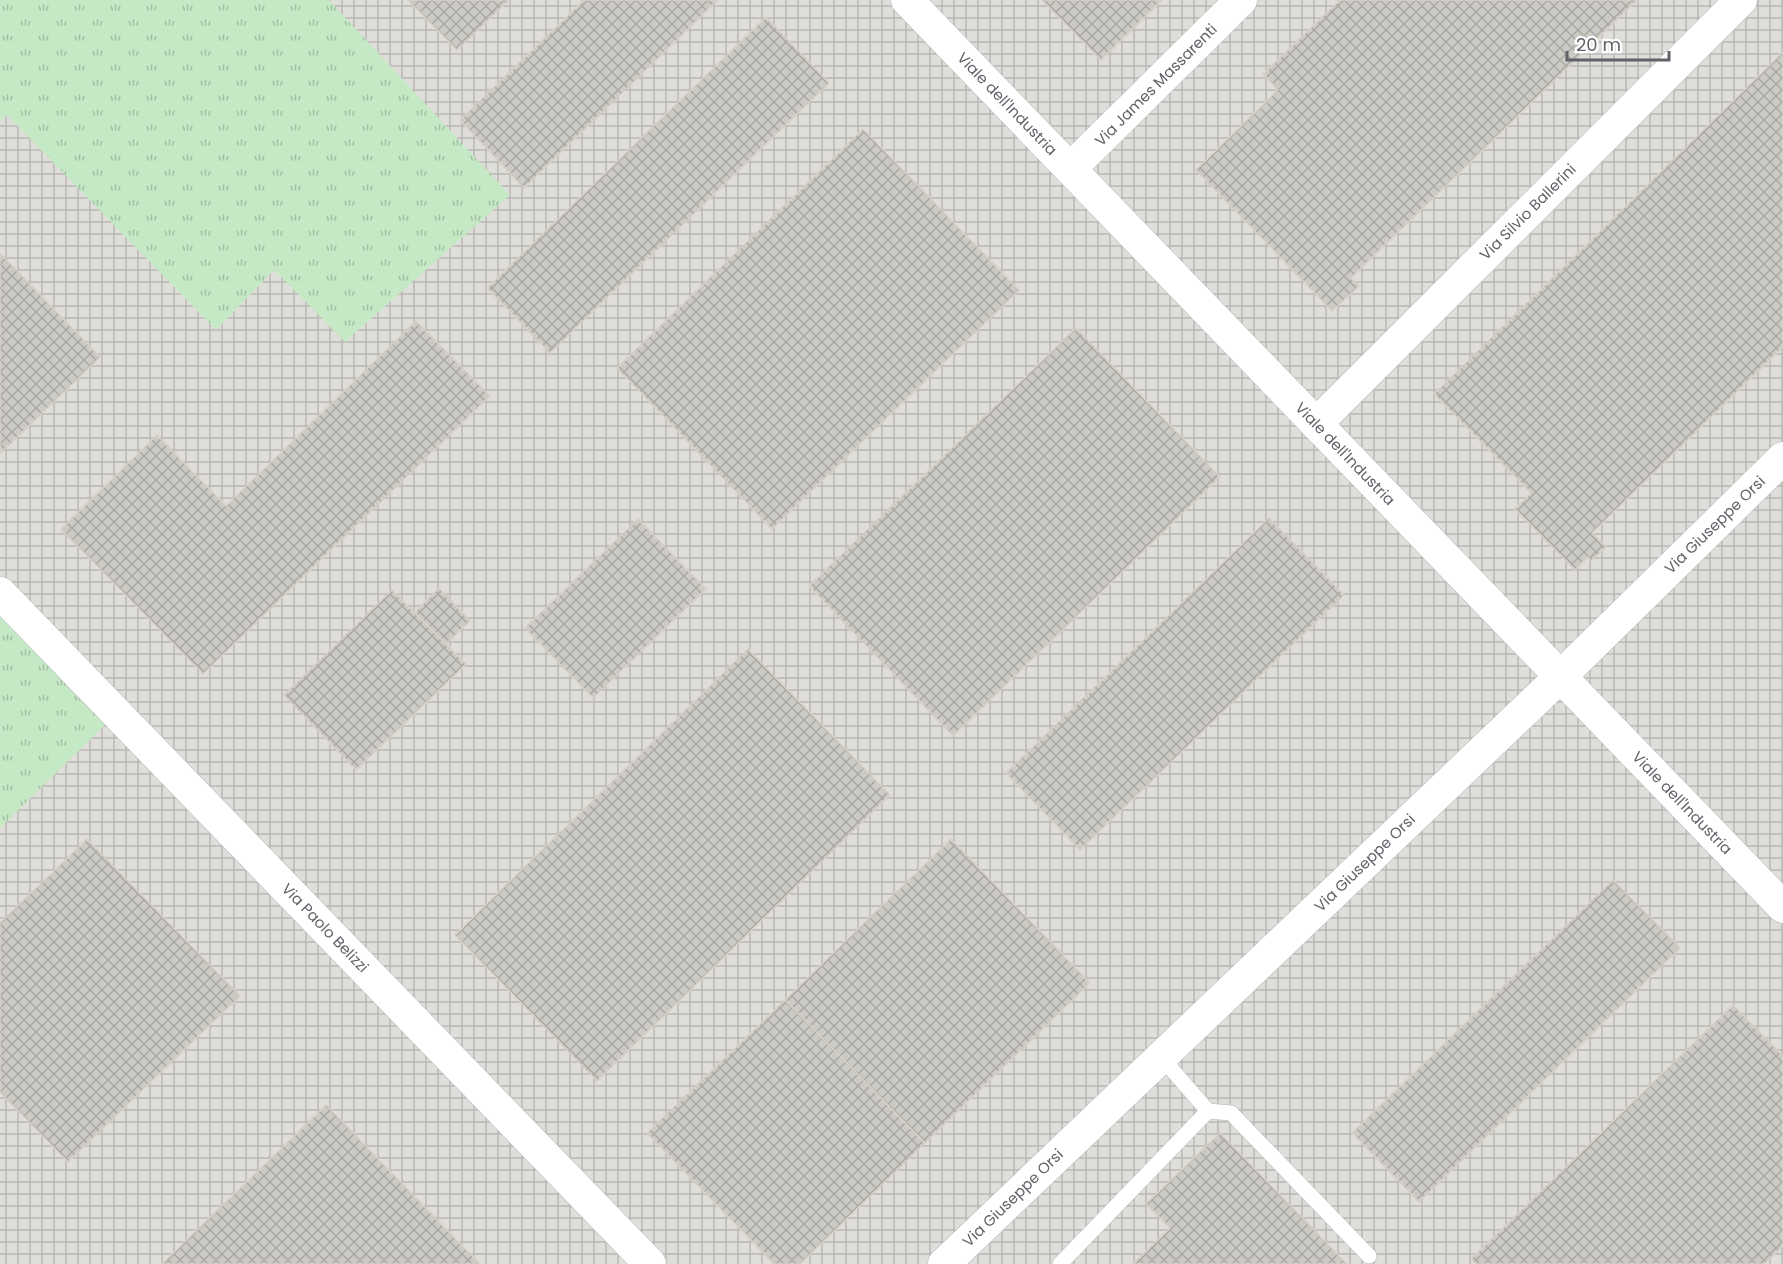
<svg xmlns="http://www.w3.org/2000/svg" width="1783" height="1264" viewBox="0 0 1783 1264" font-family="Poppins,sans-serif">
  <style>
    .industrial { fill: url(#industrial-grid) }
    .grass { fill: url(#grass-tufts) }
    .building { fill: url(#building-cross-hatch); stroke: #d6d1c6; stroke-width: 1.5 }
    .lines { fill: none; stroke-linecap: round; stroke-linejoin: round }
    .lane-casing { stroke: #b5b8bc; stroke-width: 16 }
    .street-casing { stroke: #b5b8bc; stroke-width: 33 }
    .lane { stroke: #fff; stroke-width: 15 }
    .street { stroke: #fff; stroke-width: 32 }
    .labels { text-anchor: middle; stroke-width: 4.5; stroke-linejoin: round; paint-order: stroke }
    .street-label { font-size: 15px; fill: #5f6368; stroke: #fff }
  </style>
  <defs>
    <pattern id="industrial-grid" width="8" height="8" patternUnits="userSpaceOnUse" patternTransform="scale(1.5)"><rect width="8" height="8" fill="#e0deda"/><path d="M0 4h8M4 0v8" fill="none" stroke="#b9b8b5"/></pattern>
    <pattern id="grass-tufts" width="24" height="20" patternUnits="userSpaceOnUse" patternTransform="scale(1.5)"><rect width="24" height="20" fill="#c5e8c5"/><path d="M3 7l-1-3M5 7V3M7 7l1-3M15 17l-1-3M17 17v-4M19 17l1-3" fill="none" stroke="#a3c0a4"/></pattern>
    <pattern id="building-cross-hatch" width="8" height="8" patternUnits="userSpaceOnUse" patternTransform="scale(1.5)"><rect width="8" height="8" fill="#cccac5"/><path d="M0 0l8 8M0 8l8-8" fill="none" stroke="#a9a8a4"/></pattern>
  </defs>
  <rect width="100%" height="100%" fill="#f1efe8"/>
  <rect class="industrial" x="0" y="0" width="1783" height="1264"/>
  <g class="grass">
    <polygon points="0,0 329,0 510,195 345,342 274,270 216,330 7,115 0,121"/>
    <polygon points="0,592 116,714 0,828"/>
  </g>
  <g class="building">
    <polygon points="408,0 509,0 457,50"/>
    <polygon points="584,0 718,0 524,188 460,120"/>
    <polygon points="1042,0 1162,0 1101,60"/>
    <polygon points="1340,0 1637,0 1351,278 1359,286 1332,311 1196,170 1278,90 1263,74"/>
    <polygon points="766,17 829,83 550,353 487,288"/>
    <polygon points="1783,52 1783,347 1592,533 1606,547 1591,561 1588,557 1575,570 1515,509 1531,493 1434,394"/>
    <polygon points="863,129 1019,290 772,529 617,368"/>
    <polygon points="0,253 100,357 0,454"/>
    <polygon points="416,321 490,396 203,674 61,529 157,435 226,506"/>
    <polygon points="1076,328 1220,477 953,736 809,586"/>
    <polygon points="1269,518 1344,595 1080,850 1006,773"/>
    <polygon points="638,519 706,589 593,698 525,628"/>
    <polygon points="439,588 470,621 446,644 415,612"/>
    <polygon points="392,590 466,664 356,770 284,695"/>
    <polygon points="748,649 890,795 597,1081 455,935"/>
    <polygon points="87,839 240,996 68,1162 0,1092 0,923"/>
    <polygon points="951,839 1090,983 925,1143 785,1000"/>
    <polygon points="1613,880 1680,948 1419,1202 1352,1133"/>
    <polygon points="785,1000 925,1143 800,1264 774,1264 647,1133"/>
    <polygon points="1733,1005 1783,1056 1783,1246 1764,1264 1476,1264 1471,1259"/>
    <polygon points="326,1105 480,1264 162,1264"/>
    <polygon points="1220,1133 1347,1264 1133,1264 1170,1228 1146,1204"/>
  </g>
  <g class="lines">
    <defs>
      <g id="lane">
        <polyline points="1208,1111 1231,1113 1369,1256"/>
        <polyline points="1060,1264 1208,1111 1161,1057"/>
      </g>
      <g id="street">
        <polyline points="907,0 1783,907"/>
        <polyline points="1070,169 1241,0"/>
        <polyline points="1316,424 1741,0"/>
        <polyline points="0,593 650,1264"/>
        <polyline points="944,1264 1560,677 1783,458"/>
      </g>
    </defs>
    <use href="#lane" class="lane-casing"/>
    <use href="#street" class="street-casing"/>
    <use href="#lane" class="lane"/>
    <use href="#street" class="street"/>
  </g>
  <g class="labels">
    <g class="street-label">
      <text transform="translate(1156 85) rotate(-45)" y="5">Via James Massarenti</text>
      <text transform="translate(1007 104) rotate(46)" y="5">Viale dell'Industria</text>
      <text transform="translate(1528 212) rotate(-45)" y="5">Via Silvio Ballerini</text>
      <text transform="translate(1345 454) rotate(46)" y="5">Viale dell'Industria</text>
      <text transform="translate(1715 525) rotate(-44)" y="5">Via Giuseppe Orsi</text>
      <text transform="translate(1682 803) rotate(46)" y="5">Viale dell'Industria</text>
      <text transform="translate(1365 863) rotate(-44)" y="5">Via Giuseppe Orsi</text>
      <text transform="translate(325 928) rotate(46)" y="5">Via Paolo Belizzi</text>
      <text transform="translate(1013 1198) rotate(-44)" y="5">Via Giuseppe Orsi</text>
    </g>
  </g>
  <path d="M1567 51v9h102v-9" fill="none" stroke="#5f6368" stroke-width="3"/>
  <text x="1576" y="51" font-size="18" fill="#5f6368" stroke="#ffffff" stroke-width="4.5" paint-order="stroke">20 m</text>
</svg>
